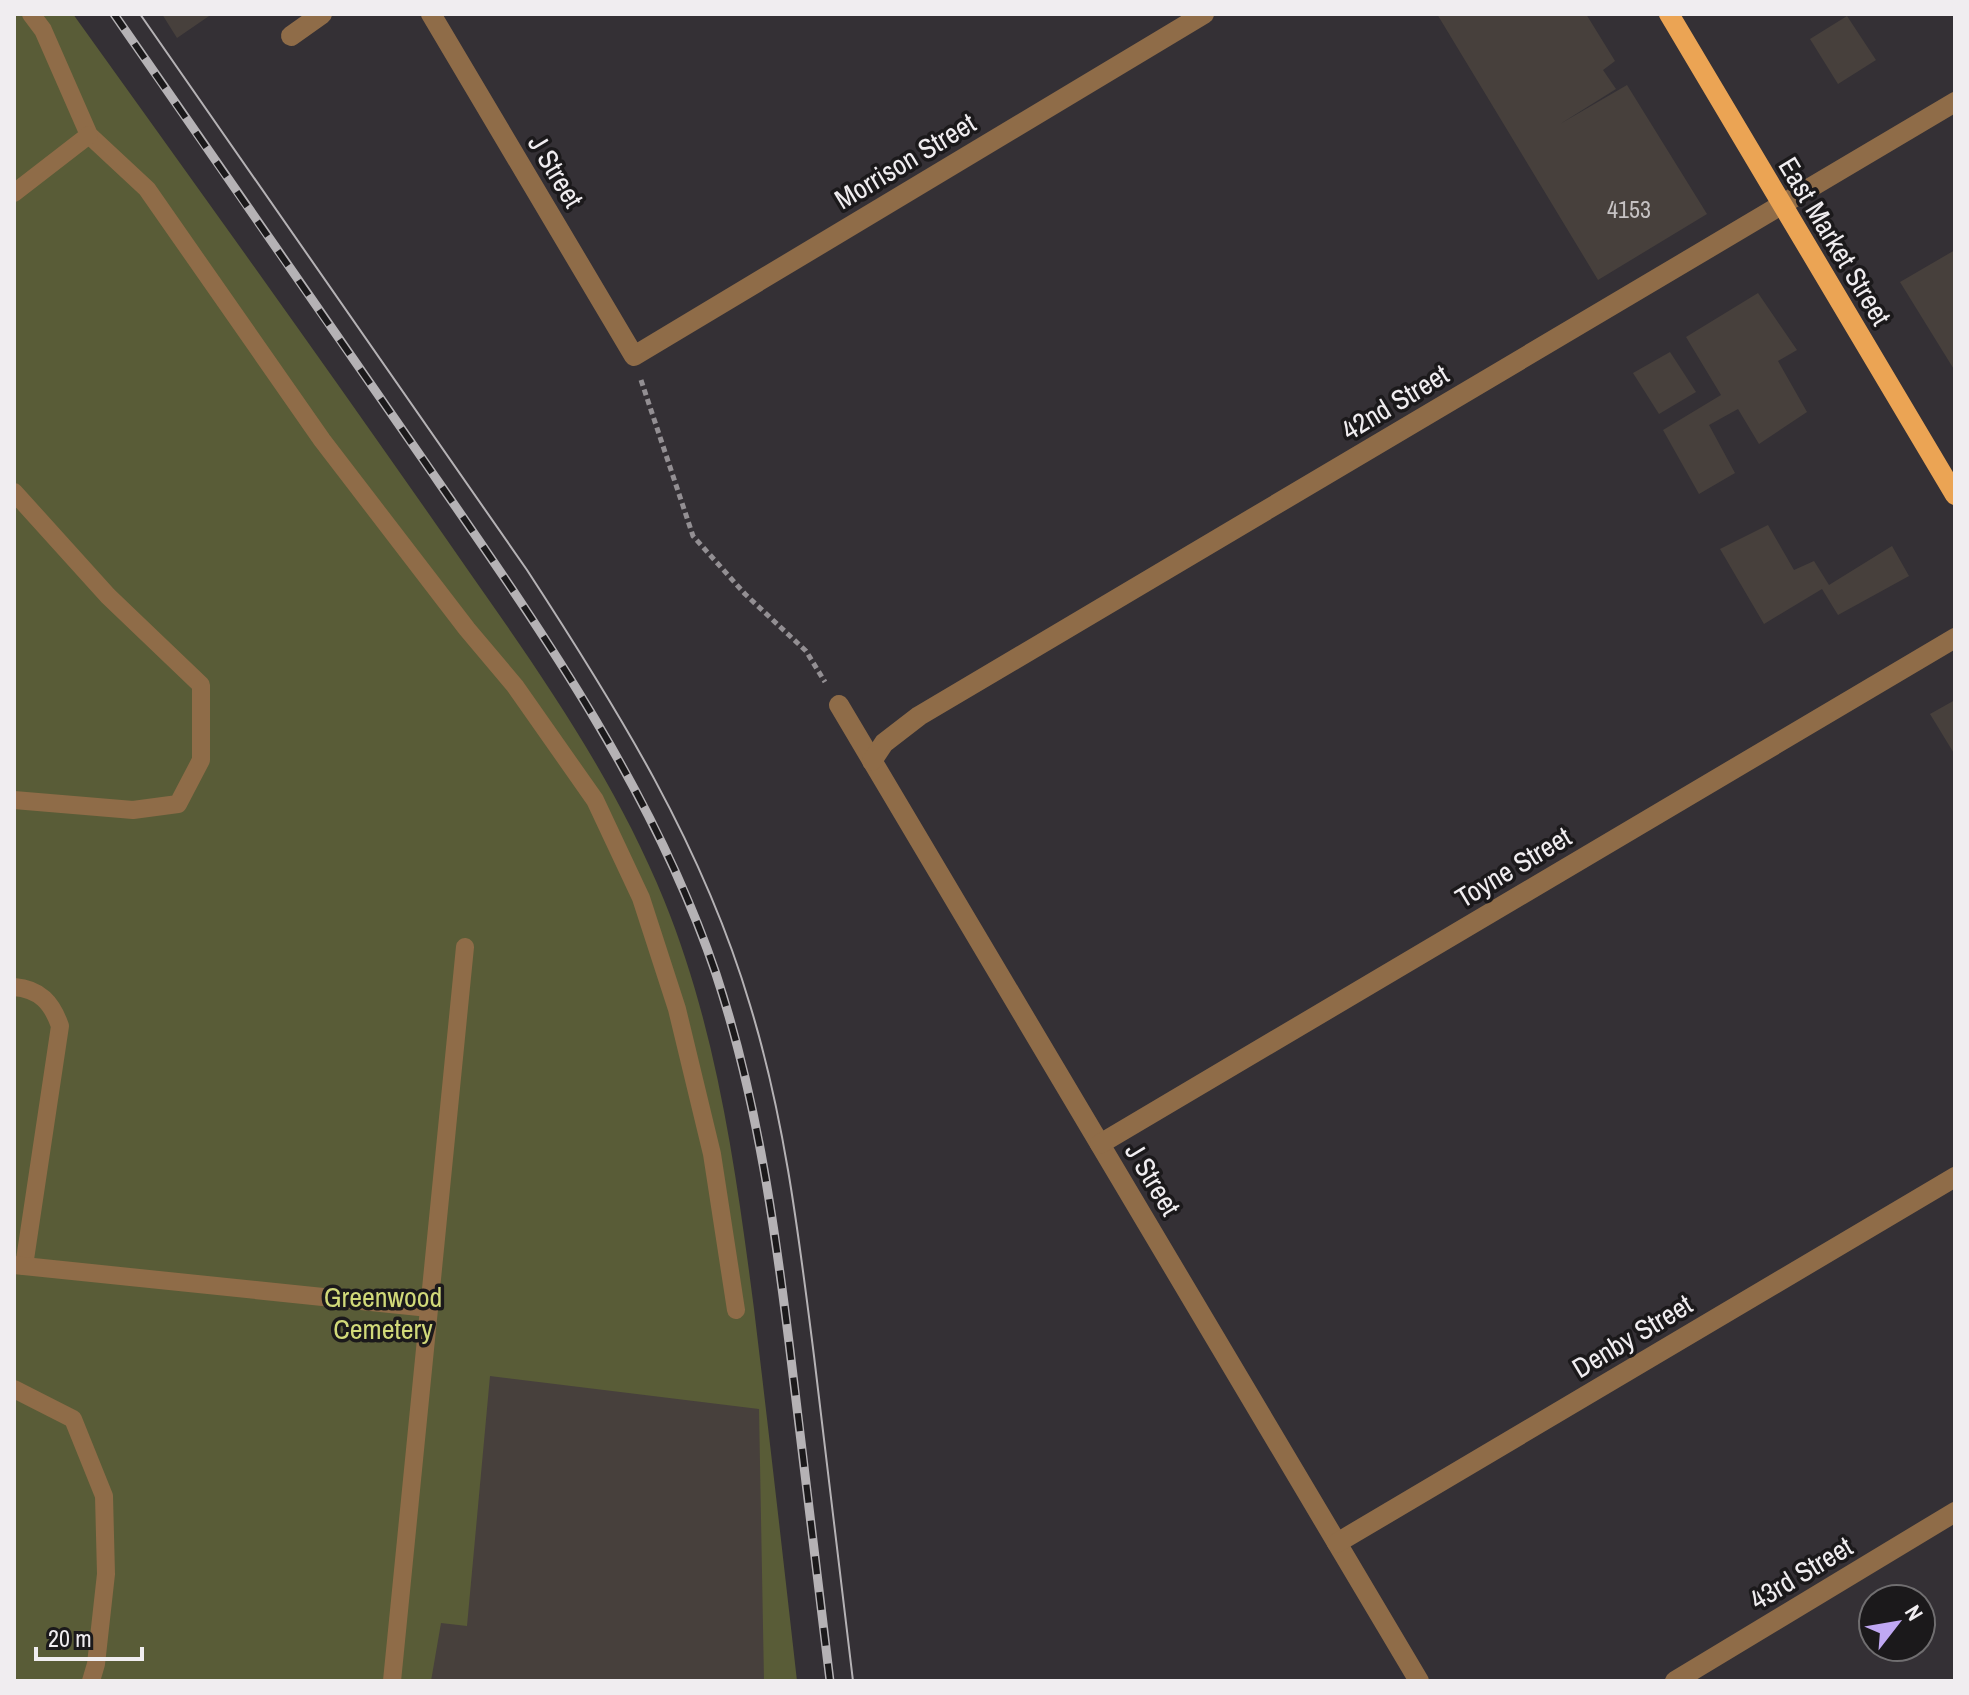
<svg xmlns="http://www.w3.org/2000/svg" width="1969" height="1695" viewBox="0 0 1969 1695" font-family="'Archivo Narrow',sans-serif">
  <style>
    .green { fill: #595c37 }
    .building { fill: #47403c }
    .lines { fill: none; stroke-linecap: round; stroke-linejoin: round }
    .path { stroke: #938f93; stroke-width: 5; stroke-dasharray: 6 4; stroke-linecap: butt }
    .service { stroke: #8f6c48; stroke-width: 18 }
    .minor { stroke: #8f6c48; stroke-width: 20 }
    .primary { stroke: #eba454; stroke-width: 20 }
    .tram { stroke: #b5b2b5; stroke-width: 2 }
    .rail-casing { stroke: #b5b2b5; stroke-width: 9 }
    .rail { stroke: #1b191b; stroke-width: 6; stroke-dasharray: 18; stroke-linecap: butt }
    .labels { text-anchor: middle; stroke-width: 7; stroke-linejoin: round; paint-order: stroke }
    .number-label { font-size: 24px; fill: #c6c2c3 }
    .street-label { font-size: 28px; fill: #f0edf0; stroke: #1b191b }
    .park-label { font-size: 28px; fill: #d1d979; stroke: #1b191b }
  </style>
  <rect width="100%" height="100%" fill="#343035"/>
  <path class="green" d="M14 14H73C193 181 313 348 431 517 516 640 607 760 664 900 717 1030 736 1171 754 1309 769 1433 783 1557 797 1681H14Z"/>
  <g class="building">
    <polygon points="162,14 212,14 177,38"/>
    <polygon points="1437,14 1586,14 1615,61 1603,70 1616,89 1560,124 1627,85 1707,214 1598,280"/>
    <polygon points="1847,16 1876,60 1838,84 1810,39"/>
    <polygon points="1955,250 1955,371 1900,282"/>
    <polygon points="1758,293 1797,350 1778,361 1807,412 1759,444 1738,409 1709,425 1735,473 1699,494 1663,430 1721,395 1686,337"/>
    <polygon points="1670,352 1696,392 1659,414 1633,373"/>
    <polygon points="1768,525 1794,570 1814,561 1829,585 1892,546 1909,576 1838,615 1822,589 1764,624 1720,549"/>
    <polygon points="1955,700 1955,755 1930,714"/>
    <polygon points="490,1376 759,1409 764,1681 431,1681 441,1623 467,1626"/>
  </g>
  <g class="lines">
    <polyline class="path" points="641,380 693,536 745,594 806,651 825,682"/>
    <g class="service">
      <polyline points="31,14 43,30 89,135 147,189 322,440 467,629 515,686 595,800 641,898 677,1009 712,1154 736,1310"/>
      <polyline points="14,193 89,135"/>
      <polyline points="14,492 108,596 201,685 201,760 178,804 133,810 14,800"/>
      <path d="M14 987C40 989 52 1003 60 1026L24 1266"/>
      <polyline points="14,1265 429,1308"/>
      <polyline points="14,1389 73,1419 104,1496 106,1574 96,1664 91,1681"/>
      <polyline points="392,1681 465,947"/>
    </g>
    <g class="minor">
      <polyline points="431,14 634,356 1204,14"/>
      <polyline points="291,36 322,14"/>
      <polyline points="839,705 1419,1681"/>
      <polyline points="872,761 884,743 919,716 1955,102"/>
      <polyline points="1100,1144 1955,638"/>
      <polyline points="1337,1543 1955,1177"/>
      <polyline points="1675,1681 1955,1512"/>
    </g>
    <polyline class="primary" points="1669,14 1955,495"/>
    <path class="tram" d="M140 14 527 570C617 708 703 846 750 1005 785 1119 799 1238 814 1356 827 1464 840 1573 853 1681"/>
    <defs>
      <path id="rail" d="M114 14C216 162 319 310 422 458 534 620 652 785 716 974 758 1101 776 1234 792 1367 805 1471 817 1576 830 1681"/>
    </defs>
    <use href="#rail" class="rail-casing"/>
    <use href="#rail" class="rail"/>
  </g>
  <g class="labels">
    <g class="number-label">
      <text x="1629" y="218">4153</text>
    </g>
    <g class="street-label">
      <text transform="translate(905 161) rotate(-31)" y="10">Morrison Street</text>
      <text transform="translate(556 171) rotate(59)" y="10">J Street</text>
      <text transform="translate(1835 241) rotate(59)" y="10">East Market Street</text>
      <text transform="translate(1395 402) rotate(-31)" y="10">42nd Street</text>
      <text transform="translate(1513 867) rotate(-31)" y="10">Toyne Street</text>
      <text transform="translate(1153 1179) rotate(59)" y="10">J Street</text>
      <text transform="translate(1632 1336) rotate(-31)" y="10">Denby Street</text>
      <text transform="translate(1801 1573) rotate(-31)" y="10">43rd Street</text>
    </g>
    <g class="park-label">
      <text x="383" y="1307">Greenwood<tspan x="383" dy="32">Cemetery</tspan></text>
    </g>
  </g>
  <rect width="1969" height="1695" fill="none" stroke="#f0edf0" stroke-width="32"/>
  <g transform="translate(1897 1623) rotate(59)"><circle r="38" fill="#1b191b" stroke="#706e70" stroke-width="2"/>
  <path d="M0-6L14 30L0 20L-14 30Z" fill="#c0a8f3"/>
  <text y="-12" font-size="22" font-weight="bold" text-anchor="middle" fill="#f0edf0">N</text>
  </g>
  <path d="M36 1647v12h106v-12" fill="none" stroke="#f0edf0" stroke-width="4"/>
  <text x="48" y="1647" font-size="24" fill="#f0edf0" stroke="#1b191b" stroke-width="6" paint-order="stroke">20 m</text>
</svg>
